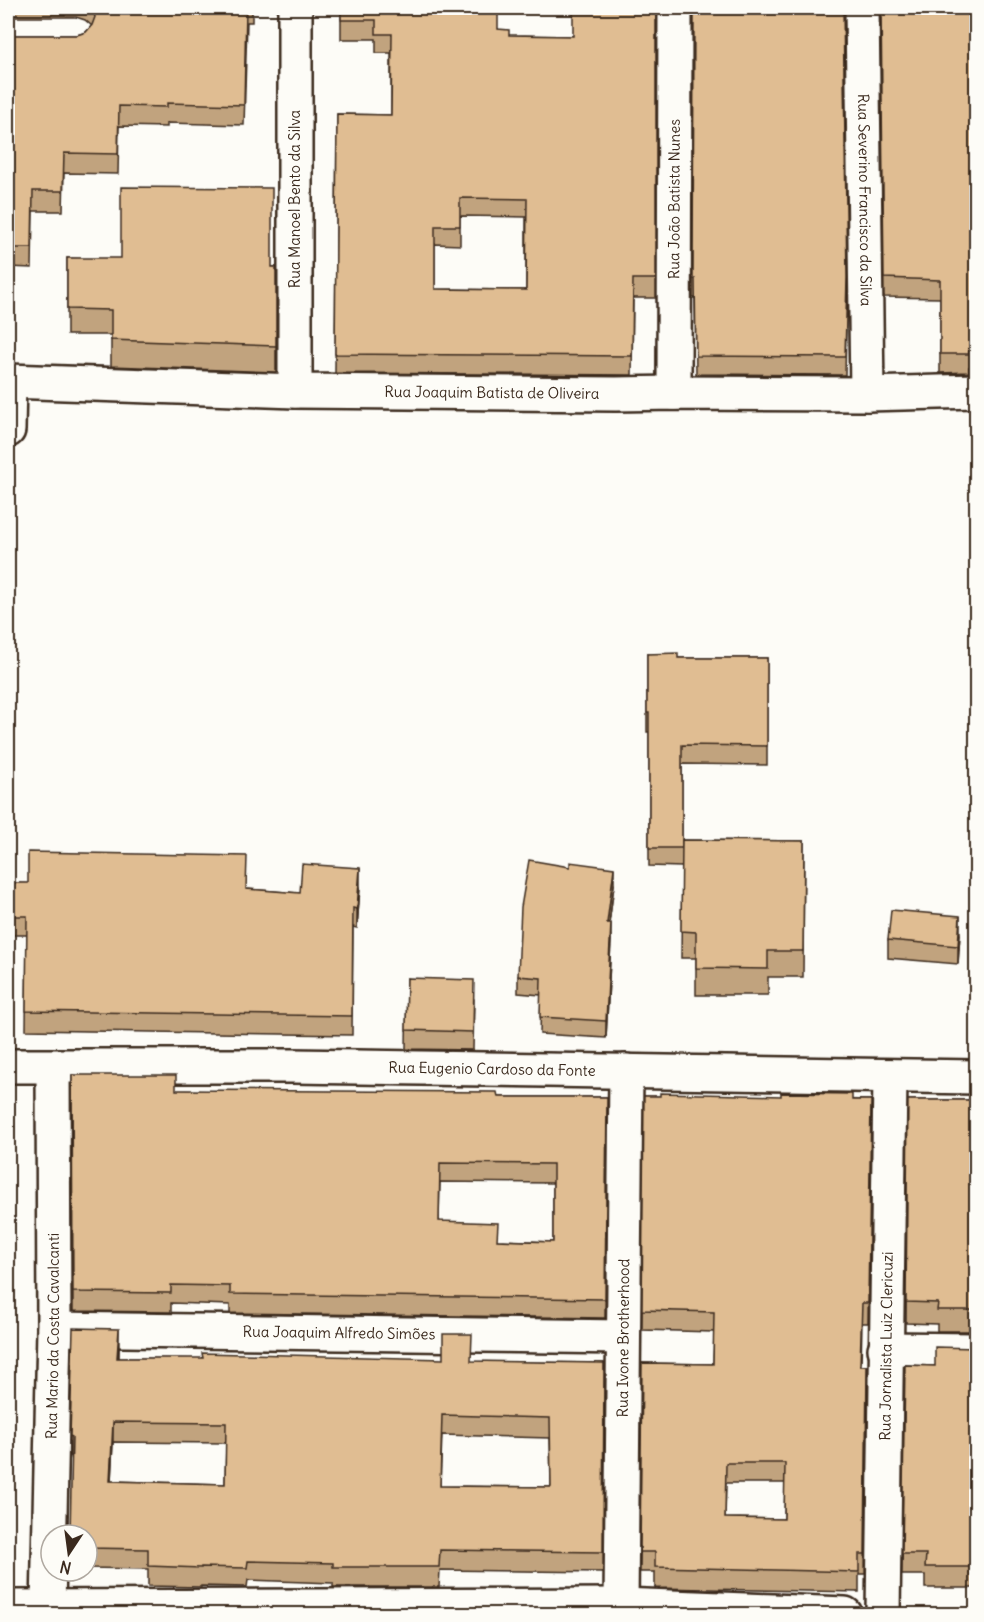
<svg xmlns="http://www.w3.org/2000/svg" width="984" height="1622" viewBox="0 0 984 1622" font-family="Delius,sans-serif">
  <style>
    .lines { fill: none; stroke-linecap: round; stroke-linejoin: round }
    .minor-casing { stroke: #3b2a1e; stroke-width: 38 }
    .minor { stroke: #fdfcf7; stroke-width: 33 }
    .wall { fill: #c1a37e; stroke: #3b2a1e; stroke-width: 1.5; fill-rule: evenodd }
    .shaded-wall { fill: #9d8466; stroke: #3b2a1e; stroke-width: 1.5 }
    .building { fill: #e0bd92; stroke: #3b2a1e; stroke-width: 1.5; fill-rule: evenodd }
    .labels { text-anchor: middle; stroke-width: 6; stroke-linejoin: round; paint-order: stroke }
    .street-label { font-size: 15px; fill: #3b2a1e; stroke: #fdfcf7 }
  </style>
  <rect width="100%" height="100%" fill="#fdfcf7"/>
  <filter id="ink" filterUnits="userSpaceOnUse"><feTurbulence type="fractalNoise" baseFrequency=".0167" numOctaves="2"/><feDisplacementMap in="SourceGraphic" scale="12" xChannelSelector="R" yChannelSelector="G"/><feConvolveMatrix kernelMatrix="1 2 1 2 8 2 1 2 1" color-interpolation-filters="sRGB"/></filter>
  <g filter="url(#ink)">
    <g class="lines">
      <defs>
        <g id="minor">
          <polyline points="295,8 295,391"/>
          <path id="s1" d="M862 8 867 394"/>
          <path id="s2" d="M8 381 295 391 616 394 674 393 867 394 976 391"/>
          <path id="s3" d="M674 393 675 8"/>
          <polyline points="8,430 9,381"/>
          <path id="s4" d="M8 1066H293L976 1077"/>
          <path id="s5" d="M54 1329 623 1337"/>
          <polyline points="885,1349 976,1350"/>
          <path id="s6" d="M621 1605 626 1071"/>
          <polyline points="8,1607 621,1605 845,1614"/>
          <path id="s7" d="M48 1608 54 1329 53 1067"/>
          <path id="s8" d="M883 1614 890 1076"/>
        </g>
      </defs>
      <use href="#minor" class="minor-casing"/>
      <use href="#minor" class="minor"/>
    </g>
    <g class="wall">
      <polygon points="8,8 252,8 252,22 247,22 244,125 167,123 167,127 119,126 118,174 64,173 63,211 33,211 32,268 8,267 8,35 77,35 86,32 92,26 85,20 76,17 8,17"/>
      <path d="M341 8 498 29 509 35 573 36 656 8V298H633L632 375 335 373 337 114 391 115V53H376V39H341ZM460 216 526 217V290L435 289V244L460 245Z"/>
      <polygon points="694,8 847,277 845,375 696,374 695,298 693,298"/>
      <polygon points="881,8 976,8 976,367 969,367 969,372 940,373 940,298 884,297"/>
      <polygon points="67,258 276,267 276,372 111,366 111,335 67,335"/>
      <polygon points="647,654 678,658 767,658 767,765 682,764 682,840 804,841 803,977 768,977 768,995 696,995 696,958 681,958 682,867 649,866 649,732 647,732"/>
      <polygon points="8,883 246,889 300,893 360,887 357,928 353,927 352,1035 26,1030 27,935 8,935"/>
      <polygon points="614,885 609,923 611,940 606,1038 540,1034 541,995 518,993 518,976"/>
      <polygon points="960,934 958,964 888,958 888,940"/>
      <polygon points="407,978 474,999 473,1050 406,1049"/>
      <path d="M72 1075 176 1090 498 1097H607L605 1318 230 1313V1305L171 1303V1312L73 1311ZM440 1182 553 1183V1242L498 1240 439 1221Z"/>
      <path d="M644 1096 871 1100 868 1323H862L861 1366H867L865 1574H859V1592L655 1588V1572H640L642 1363 713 1364 714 1332 642 1330ZM726 1483H785L784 1519 725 1518Z"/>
      <polygon points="908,1100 976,1100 976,1331 937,1331 937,1324 906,1323"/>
      <polygon points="976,1348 976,1588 925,1588 925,1575 902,1575 905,1365 935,1366"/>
      <path d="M119 1349V1358L604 1363 603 1572 440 1570 439 1587H333V1583L248 1580 247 1587 201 1586V1587L148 1586V1569L87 1568V1535L71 1456H70V1436ZM442 1435 550 1438 551 1487 440 1486ZM113 1442 226 1443 225 1484 111 1481Z"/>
    </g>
    <g class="shaded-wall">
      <polygon points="360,868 360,887 357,928 357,909"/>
      <polygon points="614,868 614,885 607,940 607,923"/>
      <polygon points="960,916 960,934 958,964 958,946"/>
      <polygon points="611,923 611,940 606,1038 606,1021"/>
      <polygon points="119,1329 119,1349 117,1377 117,1358"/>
      <polygon points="113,1422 113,1442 110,1501 110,1481"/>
    </g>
    <g class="building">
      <polygon points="92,8 246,8 244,105 167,103 167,107 119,106 118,154 64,153 63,191 33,191 32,248 8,248 8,35 77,35 86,32 92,25 95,17"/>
      <path d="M341 8H498V29L509 30V35L573 36V8H656V279H633L632 356 335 354 337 114 391 115 392 34H376V20H341ZM460 198 527 199 526 290 435 289V226H460Z"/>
      <polygon points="694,8 843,8 847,277 845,357 696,356 695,279 693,279"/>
      <polygon points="881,8 976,8 976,349 969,349 969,354 940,354 940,280 884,278"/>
      <polygon points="121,187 272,188 272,267 276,267 276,346 111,340 111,310 67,309 67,258 121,258"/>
      <polygon points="678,653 678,658 767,658 767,746 682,745 682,848 649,848 649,713 647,713 647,654"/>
      <polygon points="682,840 804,841 803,951 768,951 768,969 696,968 696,932 681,931"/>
      <polygon points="28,852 247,856 246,889 300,893 302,864 360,868 357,909 353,908 352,1016 26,1011 27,916 8,916 8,883 28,883"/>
      <polygon points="529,860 570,867 570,862 614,868 607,923 611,923 606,1021 540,1017 541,978 518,976 521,907"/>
      <polygon points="891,910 960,916 958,946 888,940"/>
      <polygon points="407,978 474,980 473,1032 406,1030"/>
      <path d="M72 1075H176V1090L497 1092 498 1097H607L605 1299 230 1294V1286L171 1285V1293L73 1292ZM440 1163 553 1164V1242L497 1240 498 1223 439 1221Z"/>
      <path d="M660 1093 781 1096V1093L852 1094V1100H871L868 1303H862L860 1366H867L865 1554H859V1572L655 1567V1552H640L642 1363 713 1364 714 1312 642 1310 644 1096H660ZM726 1463H785L784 1519 725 1518Z"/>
      <polygon points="908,1100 976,1100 976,1310 937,1310 938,1303 906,1302"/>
      <path d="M73 1328 119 1329 117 1358H203L202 1353 443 1359V1334H472L471 1361 604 1363 603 1552 440 1550 439 1567H333V1563L248 1561 247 1568 201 1567V1568L148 1566V1549L87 1548V1535H70L72 1437 70 1436ZM442 1415 550 1418 551 1487 440 1486ZM113 1422 226 1423 225 1484 110 1481Z"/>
      <polygon points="935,1347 976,1348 976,1567 925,1567 926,1554 902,1554 905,1365 935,1366"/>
    </g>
  </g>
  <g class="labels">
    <g class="street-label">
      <text transform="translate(295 199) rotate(-90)" y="5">Rua Manoel Bento da Silva</text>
      <text dy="5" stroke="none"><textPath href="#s3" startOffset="194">Rua João Batista Nunes</textPath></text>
      <text dy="5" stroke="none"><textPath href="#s1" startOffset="192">Rua Severino Francisco da Silva</textPath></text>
      <text dy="5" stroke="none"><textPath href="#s2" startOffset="484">Rua Joaquim Batista de Oliveira</textPath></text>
      <text dy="5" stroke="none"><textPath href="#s4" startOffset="484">Rua Eugenio Cardoso da Fonte</textPath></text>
      <text dy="5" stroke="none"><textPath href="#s5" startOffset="285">Rua Joaquim Alfredo Simões</textPath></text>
      <text dy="5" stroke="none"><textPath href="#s7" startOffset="272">Rua Mario da Costa Cavalcanti</textPath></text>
      <text dy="5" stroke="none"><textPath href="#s6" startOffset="267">Rua Ivone Brotherhood</textPath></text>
      <text dy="5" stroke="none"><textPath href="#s8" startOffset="268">Rua Jornalista Luiz Clericuzi</textPath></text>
    </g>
  </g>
  <rect width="984" height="1622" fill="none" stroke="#fdfcf7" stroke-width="30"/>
  <rect x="15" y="15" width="954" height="1592" fill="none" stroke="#3b2a1e" stroke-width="2" filter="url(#ink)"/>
  <g transform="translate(69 1553) rotate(193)"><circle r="28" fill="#fdfcf7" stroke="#afa8a0" stroke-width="1.5"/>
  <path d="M0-4.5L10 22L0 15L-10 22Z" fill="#3b2a1e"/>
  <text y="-9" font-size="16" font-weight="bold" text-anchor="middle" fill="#3b2a1e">N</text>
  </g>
</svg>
